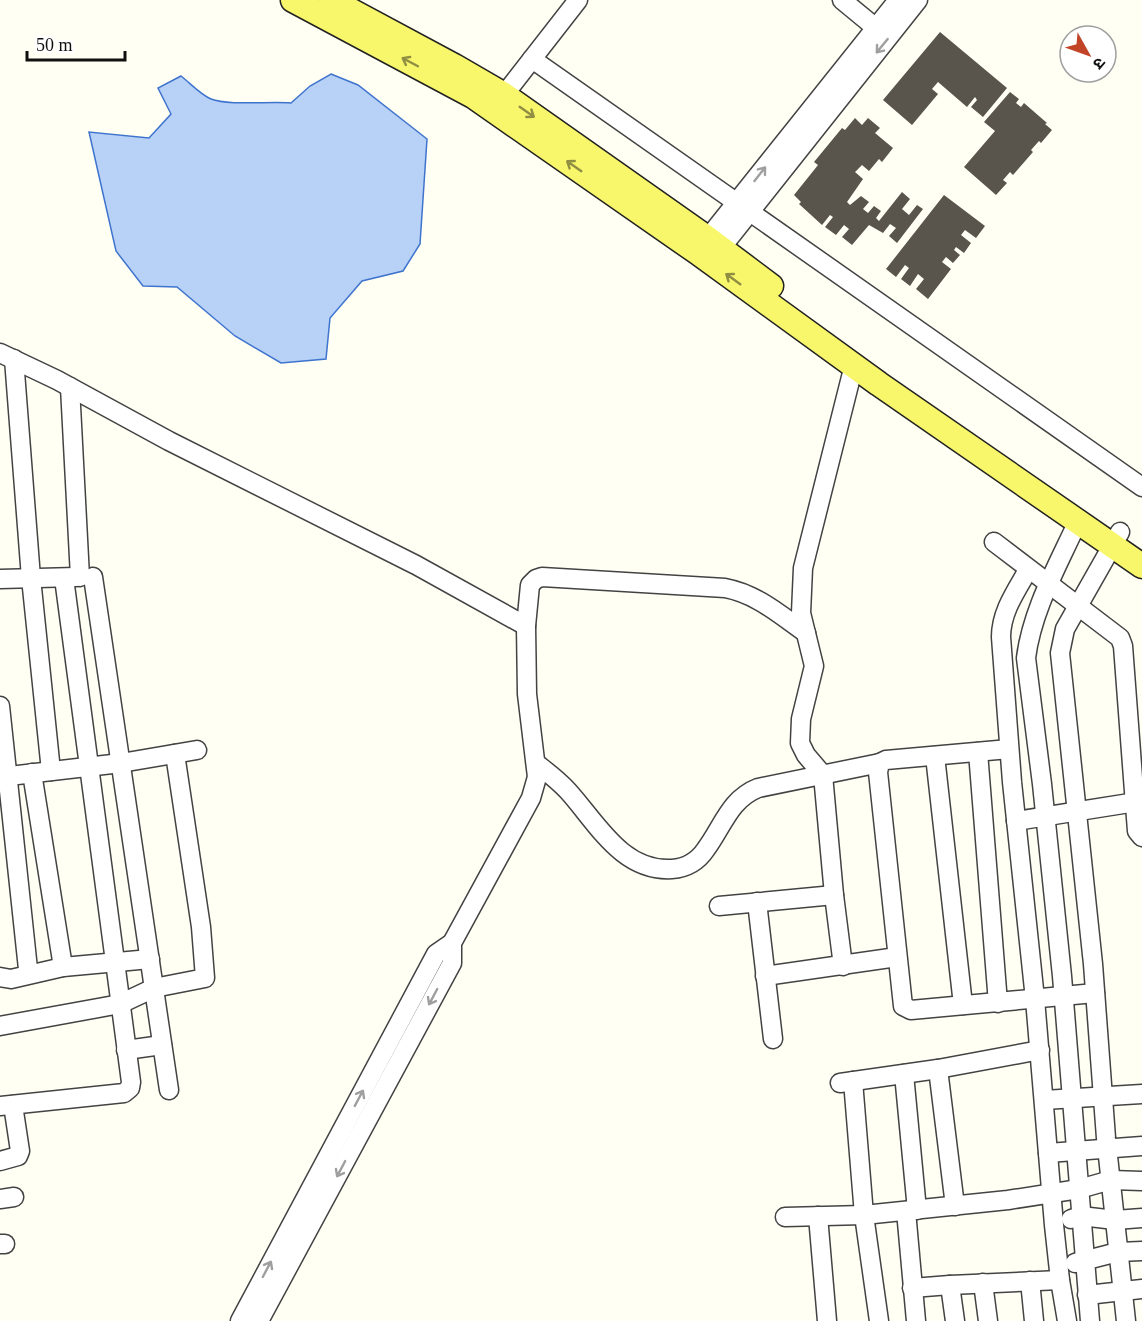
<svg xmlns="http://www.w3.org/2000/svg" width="1142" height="1321" viewBox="0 0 1142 1321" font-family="'Times New Roman','Noto Sans Devanagari',serif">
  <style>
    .water { fill: #b8d1f6; stroke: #3f74ce; stroke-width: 1.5 }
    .building { fill: #59544c }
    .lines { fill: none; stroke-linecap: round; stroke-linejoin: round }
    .minor-casing { stroke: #434343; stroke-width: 21 }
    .major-casing { stroke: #212121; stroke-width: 27 }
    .minor { stroke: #fff; stroke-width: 18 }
    .major { stroke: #f8f66b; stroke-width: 24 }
    .oneway { stroke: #9f9f9f }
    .oneway2 { stroke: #908e42 }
  </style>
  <rect width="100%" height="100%" fill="#fffff4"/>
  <path class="water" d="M331 74 358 85 427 139 420 244 403 271 362 281 330 318 326 359 281 363 235 336 177 287 143 286 116 251 89 132 149 138 171 114 158 88 181 76C190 83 201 95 211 99 229 106 270 101 291 103L310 86Z"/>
  <g class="building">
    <polygon points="940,32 1007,88 983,117 971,107 977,100 975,97 967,107 938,82 932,89 938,94 912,125 883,100"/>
    <polygon points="1010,92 1019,99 1016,103 1021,107 1024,103 1047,123 1045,124 1052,130 1041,143 1039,141 1031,150 1033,152 1013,175 1010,172 1003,180 1007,183 996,195 964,167 995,131 984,122"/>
    <polygon points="855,118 862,125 868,118 880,128 875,133 893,148 882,162 879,159 869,171 862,165 855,172 863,179 847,202 850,205 861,196 869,202 863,209 868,213 874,206 881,211 876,218 879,221 902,192 910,199 902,209 909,215 917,205 923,209 897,243 889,236 896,228 890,224 883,233 869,225 852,245 842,237 849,229 844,225 836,235 825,227 833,217 830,215 822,225 799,204 801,202 794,195 818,165 814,162 842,128 845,130"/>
    <polygon points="944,195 985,226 976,238 965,230 961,235 971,243 964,253 956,247 954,250 960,255 953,263 946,257 942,262 951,269 928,299 916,289 924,279 918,274 910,286 901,279 909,268 905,265 896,277 886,269"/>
  </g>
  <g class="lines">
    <defs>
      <g id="minor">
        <polyline points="842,0 876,28"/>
        <polyline points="532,59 1142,487"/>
        <polyline points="504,95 578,0"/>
        <polyline points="700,248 898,0"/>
        <polyline points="714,257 918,0"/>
        <polyline points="0,353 57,380 169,441 416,565 526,626"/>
        <polyline points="14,359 31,578 51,771"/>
        <polyline points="70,387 80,577"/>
        <path d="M1078 521C1058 565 1032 610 1026 658L1042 784 1062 976 1090 1321"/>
        <polyline points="1120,532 1065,629 1060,653 1093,964 1106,1138 1126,1321"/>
        <polyline points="994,542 1120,638 1123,646 1137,831 1142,837"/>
        <path d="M1028 570C1016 591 1001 612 1001 637L1012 782 1035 999 1054 1225 1060 1280 1067 1321"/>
        <polyline points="93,577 169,1090"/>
        <polyline points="0,579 76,577"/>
        <polyline points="0,706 28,969"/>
        <polyline points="1009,749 886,760 880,763 878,772 903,1006 911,1010 1095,993"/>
        <polyline points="978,752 998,1003"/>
        <polyline points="935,756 963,1005"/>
        <path d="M537 764C547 772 558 780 568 791 597 823 622 872 672 869 687 868 698 861 706 849 723 826 730 799 758 788L880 763"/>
        <polyline points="32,773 63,967"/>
        <polyline points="0,777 121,763 197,750"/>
        <polyline points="1016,821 1136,802"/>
        <polyline points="757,902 773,1039"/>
        <polyline points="719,906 834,895"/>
        <polyline points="843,966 834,895 823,775 806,755 800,743 801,719 814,666 801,613 803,568 854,365"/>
        <polyline points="765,976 897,957"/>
        <polyline points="0,977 11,979 63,967 150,959"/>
        <polyline points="0,1026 120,1004 154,988 205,978 201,927 175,754"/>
        <polyline points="126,1050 162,1045"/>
        <polyline points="938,1069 955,1206"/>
        <polyline points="904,1074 917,1210"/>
        <polyline points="853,1081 864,1215 879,1321"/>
        <polyline points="840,1083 938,1069 1040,1050"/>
        <polyline points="1044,1100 1142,1094"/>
        <polyline points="0,1106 124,1093 130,1088 131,1082 64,578"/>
        <polyline points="1048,1153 1142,1146"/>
        <polyline points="0,1161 18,1156 20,1151 13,1105"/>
        <polyline points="0,1199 14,1197"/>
        <polyline points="906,1211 916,1321"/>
        <polyline points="818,1216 827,1321"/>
        <polyline points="785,1217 864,1215 1008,1200 1079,1189 1111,1180 1142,1181"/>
        <polyline points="1071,1219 1081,1216 1115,1220 1142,1218"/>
        <polyline points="0,1244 5,1244"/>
        <polyline points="1075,1263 1118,1252 1142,1251"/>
        <polyline points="1030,1281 1034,1321"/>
        <polyline points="983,1283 988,1321"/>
        <polyline points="950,1285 955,1321"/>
        <polyline points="912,1288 950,1285 1060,1280"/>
        <polyline points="1087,1295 1142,1289"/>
        <polyline points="240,1321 436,954 452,943"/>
        <path d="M259 1321 452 963V943L531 798 537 777 527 694 526 626 530 585 536 579 542 577 725 588C757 594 780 615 806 633"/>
      </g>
      <g id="major">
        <polyline points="293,0 473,96 697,252 879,384 1142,566"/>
        <polyline points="331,0 454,66 504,95 707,238 771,286"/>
      </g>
    </defs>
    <use href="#minor" class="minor-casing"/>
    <use href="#major" class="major-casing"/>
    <use href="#minor" class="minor"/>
    <use href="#major" class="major"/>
  </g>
  <defs><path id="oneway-shaft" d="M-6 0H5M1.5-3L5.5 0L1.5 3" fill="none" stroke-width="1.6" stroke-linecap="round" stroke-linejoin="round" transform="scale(1.5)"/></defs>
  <g class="oneway">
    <use href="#oneway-shaft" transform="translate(882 46) rotate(129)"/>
    <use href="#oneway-shaft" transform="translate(760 174) rotate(-52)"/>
    <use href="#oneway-shaft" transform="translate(433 997) rotate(118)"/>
    <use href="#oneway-shaft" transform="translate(359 1098) rotate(-62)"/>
    <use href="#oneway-shaft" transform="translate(341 1169) rotate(118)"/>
    <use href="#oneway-shaft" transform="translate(267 1269) rotate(-62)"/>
  </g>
  <g class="oneway2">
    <use href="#oneway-shaft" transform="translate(410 62) rotate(-152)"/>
    <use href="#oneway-shaft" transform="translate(527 112) rotate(35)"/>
    <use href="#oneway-shaft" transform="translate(574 166) rotate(-145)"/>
    <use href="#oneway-shaft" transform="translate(733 279) rotate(-144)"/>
  </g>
  <g transform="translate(1088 54) rotate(130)"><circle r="28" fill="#ffffff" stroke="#9f9f9f" stroke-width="1.5"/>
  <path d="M0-4.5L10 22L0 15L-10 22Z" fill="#c14427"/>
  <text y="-9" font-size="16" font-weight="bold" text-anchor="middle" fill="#101010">उ</text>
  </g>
  <path d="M27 51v9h98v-9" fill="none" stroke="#101010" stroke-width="3"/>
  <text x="36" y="51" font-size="18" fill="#101010" stroke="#ffffff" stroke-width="4.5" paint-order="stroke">50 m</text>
</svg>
